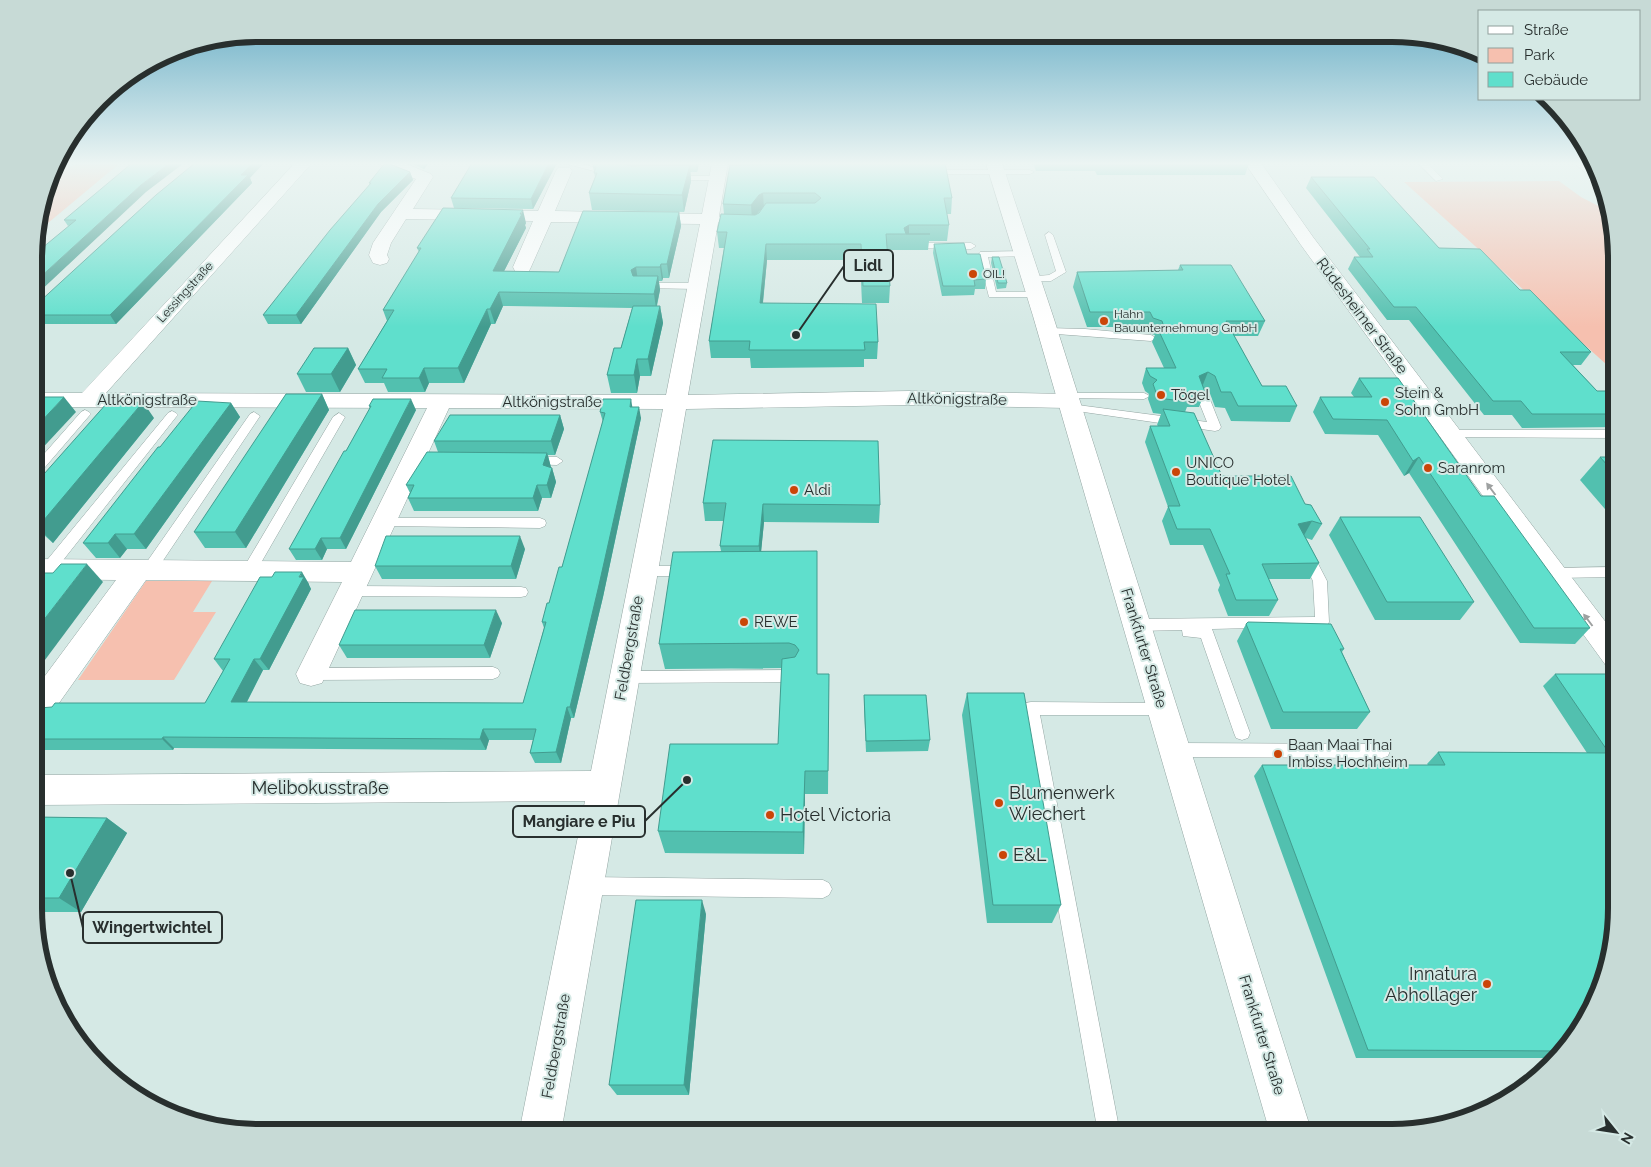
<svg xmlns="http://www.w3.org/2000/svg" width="1651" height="1167" viewBox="0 0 1651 1167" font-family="Raleway,sans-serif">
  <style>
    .green { fill: #f6c0af }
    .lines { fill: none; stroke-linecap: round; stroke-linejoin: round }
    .lane-casing { stroke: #94a6a3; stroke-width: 1 }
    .street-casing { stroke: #94a6a3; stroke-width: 1 }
    .secondary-casing { stroke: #94a6a3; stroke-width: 1 }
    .lane { fill: #fff; fill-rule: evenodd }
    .street { fill: #fff; fill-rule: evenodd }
    .secondary { fill: #fff; fill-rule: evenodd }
    .wall { fill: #52c0af }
    .shaded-wall { fill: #429c8f }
    .building { fill: #5fdfcc; stroke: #429c8f }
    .oneway { fill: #9ea1a1 }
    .poi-dot { fill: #cb4508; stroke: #d5e9e5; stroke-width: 2 }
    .labels { text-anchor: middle; stroke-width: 4; stroke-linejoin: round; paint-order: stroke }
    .far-poi-label { font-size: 12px; fill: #282f2e; stroke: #d5e9e5; text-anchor: start }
    .far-street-label { font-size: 12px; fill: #282f2e; stroke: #d5e9e5 }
    .street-label { font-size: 15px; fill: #282f2e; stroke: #d5e9e5 }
    .poi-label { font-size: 15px; fill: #282f2e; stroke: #d5e9e5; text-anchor: start }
    .near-street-label { font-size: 18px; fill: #282f2e; stroke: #d5e9e5 }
    .near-poi-label { font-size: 18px; fill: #282f2e; stroke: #d5e9e5; text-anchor: start }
    .rim { fill: none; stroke: #282f2e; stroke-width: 6 }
    .leader { fill: none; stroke: #282f2e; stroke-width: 2 }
    .callout-dot { fill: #282f2e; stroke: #d5e9e5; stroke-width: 2 }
    .callout { fill: #d5e9e5; stroke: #282f2e; stroke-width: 2 }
    .callout-label { font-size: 16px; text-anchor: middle; font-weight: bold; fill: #282f2e }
  </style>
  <rect width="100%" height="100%" fill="#d5e9e5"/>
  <g class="green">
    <polygon points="81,163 120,163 36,233 53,172"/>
    <polygon points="1559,181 1581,197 1608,211 1617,244 1617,374 1404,182"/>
    <polygon points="146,581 212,581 193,612 216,612 174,680 78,680"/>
  </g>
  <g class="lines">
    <defs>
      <g id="lane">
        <polygon points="563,163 579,163 614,173 610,175"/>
        <polygon points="904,163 912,163 913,170 1030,170 1034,172 1030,174 909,174 905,172"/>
        <polygon points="1418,163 1427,163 1443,179 1436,181"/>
        <path d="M1574 163C1586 163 1597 170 1600 181H1596Z"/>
        <polygon points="671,176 718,176 722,178 718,180 671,180"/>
        <polygon points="1049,232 1053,235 1066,272 1051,281 1028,281 1028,277 1049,275 1056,271 1045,235"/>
        <polygon points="912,243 971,243 976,246 971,249 909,248 909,244"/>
        <polygon points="1024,251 1029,254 1027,256 988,257 996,292 1036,292 1041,295 1039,297 989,297 978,254 980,252"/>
        <polygon points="642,283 699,283 704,286 699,289 639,288 639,284"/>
        <polygon points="1047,328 1085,329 1151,335 1156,338 1151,341 1043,333 1042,331 1043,329"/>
        <polygon points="1201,389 1207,392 1221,427 1219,430 1215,431 1070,410 1064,407 1070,404 1207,422 1195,392"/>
        <polygon points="1067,393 1144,393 1150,396 1144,399 1063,398 1061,396 1063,394"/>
        <polygon points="85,410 89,412 91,414 89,416 40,473 36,474 36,463 81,412"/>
        <polygon points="172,411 176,413 178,415 176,417 53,573 43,573 41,569 43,565 168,413"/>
        <polygon points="254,412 260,416 154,574 144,574 142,570 144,566 250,414"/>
        <polygon points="339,413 345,417 254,575 244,575 242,571 244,567 333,417"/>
        <polygon points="1450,430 1617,430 1617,438 1446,437 1444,434"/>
        <polygon points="532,457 557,457 563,461 557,465 528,464 526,461 528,458"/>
        <polygon points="384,518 540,518 545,520 546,523 545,526 540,528 384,526 379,525 378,522 379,519"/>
        <polygon points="1306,548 1311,550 1327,581 1329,622 1327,626 1212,629 1250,733 1248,738 1242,740 1236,738 1234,733 1201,638 1183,636 1182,630 1137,631 1132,629 1130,625 1132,621 1137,619 1315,617 1313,581 1299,553 1301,550"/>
        <polygon points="643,566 688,566 693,567 695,571 693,575 688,576 643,576 638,575 636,571 638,567"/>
        <polygon points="1617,567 1617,577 1553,578 1548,577 1546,573 1548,569 1553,568"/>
        <polygon points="351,586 521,587 526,588 528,592 526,596 521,597 351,596 346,595 344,591 346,587"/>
        <polygon points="493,667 498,669 500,673 498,677 493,679 311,680 306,678 303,674 306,670 311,668"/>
        <polygon points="790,670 795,672 798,676 795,680 790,682 624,683 619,681 616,677 619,673 624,671"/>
        <polygon points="1031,702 1164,703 1169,704 1172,709 1169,714 1164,715 1040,715 1120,1133 1098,1133 1023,708 1026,703"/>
        <polygon points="1176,743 1382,744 1388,746 1390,751 1388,756 1382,758 1176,757 1170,755 1168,750 1170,745"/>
        <polygon points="586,877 823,880 829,883 832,889 829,895 823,898 586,895 580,892 577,886 580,880"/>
      </g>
      <g id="street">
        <polygon points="295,163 312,163 106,393 666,395 700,224 551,222 531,267 529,271 522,273 515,271 513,267 533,221 406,219 391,243 387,255 389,259 387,263 380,265 373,263 369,255 373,243 416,179 382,166 380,163 404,163 431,174 433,177 413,209 538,211 556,171 558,168 570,168 572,171 555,211 702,214 712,163 728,163 719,216 721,219 718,223 688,395 909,391 1068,394 1076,396 1079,401 1076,406 1068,408 909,405 686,409 561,1133 519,1133 585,801 36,805 36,775 591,771 663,409 449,408 322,683 311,686 300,683 296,674 342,582 146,580 47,720 36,724 36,688 116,580 36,579 36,559 351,562 427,408 36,407 36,393 82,393"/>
        <polygon points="1245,163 1261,163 1313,237 1617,637 1617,671 1607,667 1301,245"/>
      </g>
      <polygon id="secondary" points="986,163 1002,163 1053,316 1312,1133 1270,1133 1033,316"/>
    </defs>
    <use href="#lane" class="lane-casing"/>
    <use href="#street" class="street-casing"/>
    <use href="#secondary" class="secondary-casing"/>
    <use href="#lane" class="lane"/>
    <use href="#street" class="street"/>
    <use href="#secondary" class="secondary"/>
  </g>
  <g class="wall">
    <polygon points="410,163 429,163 424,169"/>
    <polygon points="557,163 533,209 454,208 451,198"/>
    <polygon points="595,163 699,163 697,172 690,172 691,181 684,212 592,210 589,193 595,177 593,167"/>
    <polygon points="740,163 945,163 952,198 951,214 947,214 949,225 947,241 929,241 928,250 887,250 890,286 889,303 862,303 860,260 767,260 763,303 878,342 877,359 864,359 864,367 751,368 750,358 711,358 709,341 724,248 719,248 717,232 724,214 723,204 740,165"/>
    <polygon points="1033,163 1249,163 1245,175 1097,175 1095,171 1036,171"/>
    <polygon points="410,172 413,180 381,212 301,324 268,324 263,315 370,184 369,183"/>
    <polygon points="1311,177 1439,248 1520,290 1591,352 1581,365 1573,365 1597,391 1617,391 1617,427 1522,428 1512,415 1484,415 1409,320 1387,320 1348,269 1354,257 1360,257 1306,188"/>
    <polygon points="250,178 252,183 116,324 36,324 36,305"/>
    <polygon points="146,192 68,226 64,220"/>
    <polygon points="679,212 681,226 669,278 663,278 662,281 659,281 660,290 657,306 660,306 663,323 651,376 640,376 637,393 611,393 607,375 621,348 632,308 503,306 495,324 491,324 464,383 429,383 425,392 388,392 384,383 365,383 358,369 387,321 383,310 419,252 417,248 526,223 525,225 526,228 504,271 559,272"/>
    <polygon points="934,244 967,254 986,279 985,289 975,289 974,295 942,296 933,253"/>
    <polygon points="992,257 1007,283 1006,288 997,289 991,263"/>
    <polygon points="1180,265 1265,321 1258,336 1234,336 1262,386 1297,406 1290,422 1231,421 1225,408 1215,407 1209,391 1204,388 1205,392 1199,407 1187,407 1185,412 1222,476 1305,504 1322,524 1312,540 1306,538 1319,563 1310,579 1269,579 1278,600 1269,616 1228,616 1218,590 1220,585 1203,545 1170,545 1162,521 1168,507 1145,442 1150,426 1158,426 1157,425 1161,414 1153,413 1148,399 1149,394 1145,391 1142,383 1146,368 1164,368 1152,342 1155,335 1148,333 1145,327 1087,327 1073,287 1077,272 1178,270"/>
    <polygon points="348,348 356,365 340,392 306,392 297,374"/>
    <polygon points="1359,378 1481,496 1590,628 1575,644 1520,643 1409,473 1404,476 1378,435 1325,434 1313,412 1320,397 1354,397 1351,393"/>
    <polygon points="322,394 329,410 246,548 205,548 194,532"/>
    <polygon points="231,403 240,417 146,549 127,549 120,558 96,558 83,543 160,447"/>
    <polygon points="369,406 416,410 346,549 327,549 322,560 296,560 289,549 346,451 370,409"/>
    <polygon points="633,407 641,418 603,597 574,718 571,718 561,763 535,763 530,753 533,740 489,740 486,750 174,748 173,750 43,750 36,744 36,712 205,703 223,671 214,659 309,584 309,585 311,589 269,670 263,670 247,702 523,703 544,628 542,622 562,567 603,422 600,412"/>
    <polygon points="560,415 564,429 555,455 548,455 551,468 552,468 556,482 551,498 542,498 538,511 414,511 408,498 410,493 406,485 438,452 434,441"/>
    <polygon points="154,418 53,543 44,535 36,545 36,483"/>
    <polygon points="1600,457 1617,457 1617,523 1580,480"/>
    <polygon points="703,503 880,505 879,523 764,522 761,551 817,674 829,674 828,794 805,794 804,854 665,853 658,831 778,744 782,668 665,669 659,644 721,551 720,546 724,521 705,521"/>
    <polygon points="1340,517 1474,602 1460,620 1375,620 1329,535"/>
    <polygon points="525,549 516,579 382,579 375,566"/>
    <polygon points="502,623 490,658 347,658 339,645"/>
    <polygon points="1246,624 1344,649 1342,652 1370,712 1357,729 1271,729 1237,641"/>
    <polygon points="1555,674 1617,689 1571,1045 1555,1058 1356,1058 1254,776 1262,765 1428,765 1427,764 1438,752 1587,753 1543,686"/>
    <polygon points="967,693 1061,905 1052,923 987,923 962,715"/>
    <polygon points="864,695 930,740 928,751 866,752 864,707"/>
    <polygon points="36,817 107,818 127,833 81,912 36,912"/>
    <polygon points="706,914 689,1095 617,1095 609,1085"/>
  </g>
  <g class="shaded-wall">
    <polygon points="170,163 184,163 146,192 36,295 36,281 141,185"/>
    <polygon points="253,163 264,163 250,178 252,183 116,324 110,315 241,175"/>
    <polygon points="422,163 429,163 424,169"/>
    <polygon points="549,163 557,163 533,209 531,199"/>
    <polygon points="696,163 699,163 697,172"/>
    <polygon points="690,165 691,181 684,212 682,195"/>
    <polygon points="410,172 413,180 381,212 301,324 296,315 378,204"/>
    <polygon points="763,193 764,209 759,211 752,221 751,205 759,195"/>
    <polygon points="523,210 526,223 525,225 526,228 497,285 493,271"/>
    <polygon points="679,212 681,226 669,278 667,264"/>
    <polygon points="909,225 909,234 904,234 904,228"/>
    <polygon points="766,244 767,260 761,320 760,303"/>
    <polygon points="661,264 663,278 662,281 660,267"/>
    <polygon points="636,267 638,281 633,284 631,270"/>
    <polygon points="658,276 660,290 656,308 654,294"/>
    <polygon points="499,292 503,306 495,324 490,309"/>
    <polygon points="660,306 663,323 651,376 648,359"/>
    <polygon points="487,309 491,324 464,383 458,368"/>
    <polygon points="348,348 356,365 340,392 331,374"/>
    <polygon points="637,359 640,376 637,393 634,375"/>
    <polygon points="424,368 429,383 425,392 419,378"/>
    <polygon points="1208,372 1202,387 1199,376"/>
    <polygon points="322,394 329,410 246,548 235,532"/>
    <polygon points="64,397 76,412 36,455 36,427"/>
    <polygon points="411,399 416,410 346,549 340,538"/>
    <polygon points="631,399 633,411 630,407"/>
    <polygon points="143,402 154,418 53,543 38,527"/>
    <polygon points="231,403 240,417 146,549 134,534"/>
    <polygon points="639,407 641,418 603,597 574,718 570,707"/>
    <polygon points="560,415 564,429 555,455 551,441"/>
    <polygon points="547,453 551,467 547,479 543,465"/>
    <polygon points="1419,457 1409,473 1404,476 1413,461"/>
    <polygon points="552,468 556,482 551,498 547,485"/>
    <polygon points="537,485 542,498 538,511 533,498"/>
    <polygon points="763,504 764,522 760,563 759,546"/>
    <polygon points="1312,521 1303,537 1298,524"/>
    <polygon points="36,526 44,535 36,545"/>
    <polygon points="115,534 127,549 120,558 108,543"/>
    <polygon points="520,536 525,549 516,579 511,566"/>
    <polygon points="321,538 327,549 322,560 315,549"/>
    <polygon points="87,564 103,582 36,672 36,630"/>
    <polygon points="302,572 309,584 309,585 311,589 269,670 260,659"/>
    <polygon points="496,610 502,623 490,658 484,645"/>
    <polygon points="254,659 263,670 241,713 231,702"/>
    <polygon points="567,707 571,718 561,763 556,752"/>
    <polygon points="483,729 489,740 486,750 480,739"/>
    <polygon points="163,737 174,748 173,750 162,739"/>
    <polygon points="805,771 805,794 804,854 803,832"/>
    <polygon points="107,818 127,833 81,912 59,898"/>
    <polygon points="702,900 706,914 689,1095 684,1085"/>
  </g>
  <g class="building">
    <polygon points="132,163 170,163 141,185 36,281 36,253 76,220 64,220"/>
    <polygon points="195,163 253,163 241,175 248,175 110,315 36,315 36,305 37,304 156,195"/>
    <polygon points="385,163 387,163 410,172 378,204 296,315 263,315 330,230 371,183 369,183"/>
    <polygon points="472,163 549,163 531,199 451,198"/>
    <polygon points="595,163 622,163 631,166 690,165 682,195 589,193 597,173 594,173 596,167 593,167"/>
    <polygon points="801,163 945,163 952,198 944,198 949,225 909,225 904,228 906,234 930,234 886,234 890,286 863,286 861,244 766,244 760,303 876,304 878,342 864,342 865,350 749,350 750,341 709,341 727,232 717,232 721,214 755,215 759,213 766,203 815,203 821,198 815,193 763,193 759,195 751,205 723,204 730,165 799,164"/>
    <polygon points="1311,177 1374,177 1439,248 1480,249 1520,290 1530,290 1591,352 1560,352 1597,391 1617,391 1617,414 1532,414 1521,401 1493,401 1416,307 1394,307 1354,257 1373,257 1367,249 1370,249"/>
    <polygon points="443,208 523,210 520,214 522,214 493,271 559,272 583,211 679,212 667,264 661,264 660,267 636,267 631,270 633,276 658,276 654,294 499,292 490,309 487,309 458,368 424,368 419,378 382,378 387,369 358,369 394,310 383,310 421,248 417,248"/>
    <polygon points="964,243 967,254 980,254 986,279 974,280 975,286 943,286 934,244"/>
    <polygon points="992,257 999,257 1007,283 998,283"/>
    <polygon points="1180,265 1231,265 1265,321 1226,321 1262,386 1286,386 1297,406 1238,406 1231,392 1221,392 1215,376 1208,372 1199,376 1205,392 1185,392 1189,402 1158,398 1153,384 1157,380 1150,376 1146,368 1176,368 1157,327 1163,324 1162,321 1153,318 1150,312 1090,312 1077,272 1183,270"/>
    <polygon points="633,306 660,306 648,359 637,359 634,375 607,375 614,348 621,348"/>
    <polygon points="314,348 348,348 331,374 297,374"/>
    <polygon points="1359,378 1398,378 1481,496 1494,496 1590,628 1534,628 1419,457 1413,461 1387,420 1333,419 1320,397 1372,397"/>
    <polygon points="286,394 322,394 235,532 194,532"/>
    <polygon points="36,397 64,397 36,427"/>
    <polygon points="373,399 411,399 340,538 321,538 315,549 289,549 344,451 346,451 371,406 369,406"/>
    <polygon points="603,399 631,399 630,407 639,407 599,585 570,707 567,707 556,752 530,753 536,729 483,729 480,739 163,737 162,739 36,739 36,712 39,708 52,707 55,703 205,703 230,659 214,659 260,577 272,577 275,572 302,572 299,577 304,577 260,659 254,659 231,702 523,703 546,622 542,622 547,603 549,603 559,567 562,567 605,413 600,412"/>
    <polygon points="197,401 231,403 134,534 115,534 108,543 83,543 158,447 160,447"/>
    <polygon points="143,402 38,527 36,525 36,483 107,403"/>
    <polygon points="1163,409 1194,413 1222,476 1291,476 1305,504 1311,505 1322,524 1312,521 1298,524 1319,563 1262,564 1278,600 1236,600 1226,574 1230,574 1210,529 1177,529 1168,506 1180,506 1150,426 1170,426"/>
    <polygon points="450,415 560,415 551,441 434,441"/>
    <polygon points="713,440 878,441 880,505 763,504 759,546 720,546 726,503 703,503"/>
    <polygon points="427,452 547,453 543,465 552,468 547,485 537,485 533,498 408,498 414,485 406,485"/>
    <polygon points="1600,457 1617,457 1617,476"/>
    <polygon points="1340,517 1420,517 1474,602 1387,602"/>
    <polygon points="386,536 520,536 511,566 375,566"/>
    <polygon points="817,551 817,674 829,674 828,771 805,771 803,832 658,831 670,744 778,744 782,659 795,657 799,650 795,645 789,643 659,644 673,552"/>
    <polygon points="61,564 87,564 36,630 36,573 53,573"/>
    <polygon points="355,610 496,610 484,645 339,645"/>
    <polygon points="1248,622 1331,624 1344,649 1340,649 1370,712 1283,712 1246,624"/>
    <polygon points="1555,674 1606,674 1617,689 1617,923 1600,994 1571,1045 1564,1051 1368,1050 1262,765 1445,765 1438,752 1609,753"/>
    <polygon points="967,693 1024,693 1061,905 993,905"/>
    <polygon points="864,695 926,695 930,740 866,741"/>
    <polygon points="36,817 107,818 59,898 36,898"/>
    <polygon points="636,900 702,900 684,1085 609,1085"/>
  </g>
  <defs><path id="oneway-solid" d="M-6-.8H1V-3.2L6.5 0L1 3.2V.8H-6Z" transform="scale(1.25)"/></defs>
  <g class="oneway">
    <use href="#oneway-solid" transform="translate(1491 489) rotate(-127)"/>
    <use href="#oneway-solid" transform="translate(1588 620) rotate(-127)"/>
  </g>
  <linearGradient id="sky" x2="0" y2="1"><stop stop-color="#63abc4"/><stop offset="0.5" stop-color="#ecf5f3"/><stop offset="1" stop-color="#ecf5f3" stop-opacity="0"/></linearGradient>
  <rect width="1651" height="327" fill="url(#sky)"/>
  <g class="poi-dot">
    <circle cx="973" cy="274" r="5"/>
    <circle cx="1104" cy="321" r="5"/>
    <circle cx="1161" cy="395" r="5"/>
    <circle cx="1385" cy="402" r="5"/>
    <circle cx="1428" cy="468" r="5"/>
    <circle cx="1176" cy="472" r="5"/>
    <circle cx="794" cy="490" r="5"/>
    <circle cx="744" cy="622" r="5"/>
    <circle cx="1278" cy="754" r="5"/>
    <circle cx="999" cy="803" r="5"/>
    <circle cx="770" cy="815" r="5"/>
    <circle cx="1003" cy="855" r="5"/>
    <circle cx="1487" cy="984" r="5"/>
  </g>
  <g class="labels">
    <g class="far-poi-label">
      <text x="983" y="278">OIL!</text>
      <text x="1114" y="318">Hahn<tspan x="1114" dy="14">Bauunternehmung GmbH</tspan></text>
    </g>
    <g class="far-street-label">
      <text transform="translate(185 292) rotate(-48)" y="4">Lessingstraße</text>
    </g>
    <g class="street-label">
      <text transform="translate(1362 316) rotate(53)" y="5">Rüdesheimer Straße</text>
      <text transform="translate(957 399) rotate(1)" y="5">Altkönigstraße</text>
      <text x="147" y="405">Altkönigstraße</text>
      <text x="552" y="407">Altkönigstraße</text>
      <text transform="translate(629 648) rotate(-80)" y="5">Feldbergstraße</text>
      <text transform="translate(1144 648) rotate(73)" y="5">Frankfurter Straße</text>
      <text transform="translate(1262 1035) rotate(73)" y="5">Frankfurter Straße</text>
      <text transform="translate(556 1046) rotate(-80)" y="5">Feldbergstraße</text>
    </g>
    <g class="poi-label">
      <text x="1395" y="398">Stein &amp;<tspan x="1395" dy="17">Sohn GmbH</tspan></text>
      <text x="1171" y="400">Tögel</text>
      <text x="1186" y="468">UNICO<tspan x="1186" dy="17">Boutique Hotel</tspan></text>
      <text x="1438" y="473">Saranrom</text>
      <text x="804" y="495">Aldi</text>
      <text x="754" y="627">REWE</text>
      <text x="1288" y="750">Baan Maai Thai<tspan x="1288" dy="17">Imbiss Hochheim</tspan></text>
    </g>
    <g class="near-street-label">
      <text x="320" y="794">Melibokusstraße</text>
    </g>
    <g class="near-poi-label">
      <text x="1009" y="799">Blumenwerk<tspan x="1009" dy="21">Wiechert</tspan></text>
      <text x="780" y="821">Hotel Victoria</text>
      <text x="1013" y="861">E&amp;L</text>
      <text x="1477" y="980" text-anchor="end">Innatura<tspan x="1477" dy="21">Abhollager</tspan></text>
    </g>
  </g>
  <path d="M0 0H1651V1167H0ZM258 42H1392A216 216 0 0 1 1608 258V908A216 216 0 0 1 1392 1124H258A216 216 0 0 1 42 908V258A216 216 0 0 1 258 42Z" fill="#c7dad6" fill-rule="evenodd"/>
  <path class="rim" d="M258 42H1392A216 216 0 0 1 1608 258V908A216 216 0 0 1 1392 1124H258A216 216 0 0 1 42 908V258A216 216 0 0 1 258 42Z"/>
  <path class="leader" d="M796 335L844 266M687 780L645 821M70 873L83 928"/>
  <g class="callout-dot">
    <circle cx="796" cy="335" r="5"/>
    <circle cx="687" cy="780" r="5"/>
    <circle cx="70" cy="873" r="5"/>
  </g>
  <g class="callout">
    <rect x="844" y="250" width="49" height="31" rx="5"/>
    <rect x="513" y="806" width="132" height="31" rx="5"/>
    <rect x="83" y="912" width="139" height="31" rx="5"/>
  </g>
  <g class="callout-label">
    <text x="868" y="271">Lidl</text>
    <text x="579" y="827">Mangiare e Piu</text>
    <text x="152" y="933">Wingertwichtel</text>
  </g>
  <rect x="1478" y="10" width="162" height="90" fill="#d5e9e5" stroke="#909f9c"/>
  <rect x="1488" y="26" width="25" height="8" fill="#ffffff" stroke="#909f9c"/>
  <text x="1524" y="35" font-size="15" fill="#282f2e">Straße</text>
  <rect x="1488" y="48" width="25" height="15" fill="#f6c0af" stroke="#909f9c"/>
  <text x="1524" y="60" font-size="15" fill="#282f2e">Park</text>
  <rect x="1488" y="72" width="25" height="15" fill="#5fdfcc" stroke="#909f9c"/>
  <text x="1524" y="85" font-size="15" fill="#282f2e">Gebäude</text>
  <g transform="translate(1616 1132) rotate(120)" stroke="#d5e9e5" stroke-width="4" paint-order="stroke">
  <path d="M0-4L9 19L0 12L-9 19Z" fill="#282f2e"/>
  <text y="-8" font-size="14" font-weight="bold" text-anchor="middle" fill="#282f2e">N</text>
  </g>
</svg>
